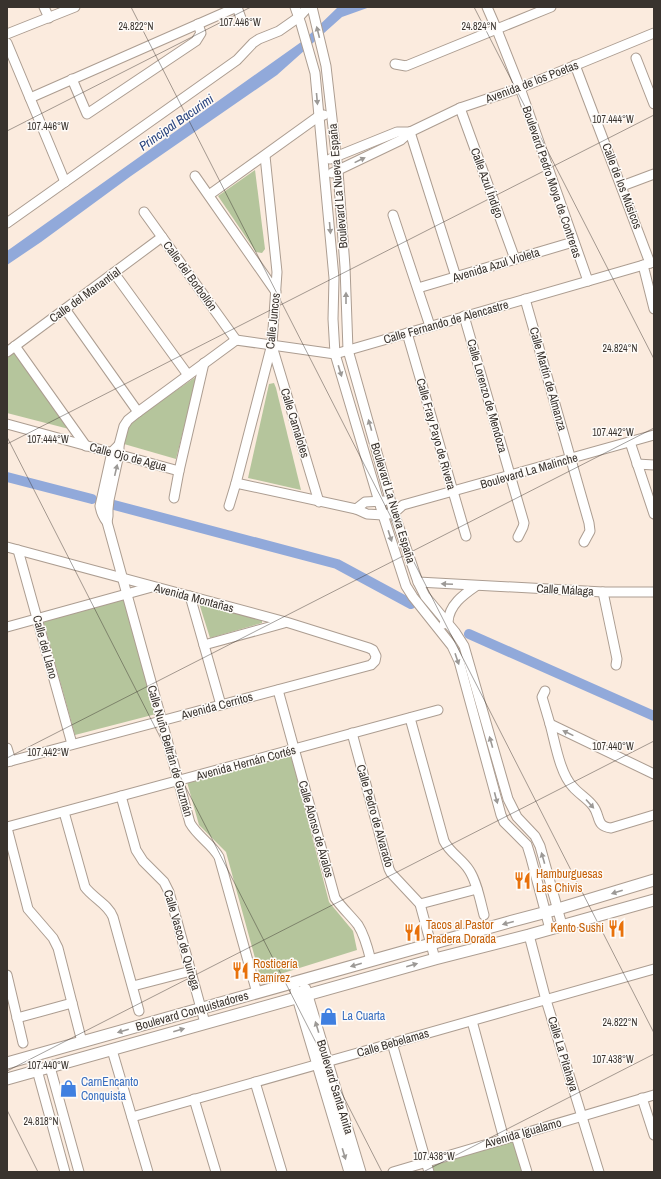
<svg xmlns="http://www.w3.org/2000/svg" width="661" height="1179" viewBox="0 0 661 1179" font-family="'Archivo Narrow',sans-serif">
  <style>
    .green { fill: #b5c59c }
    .water { fill: #91a9da }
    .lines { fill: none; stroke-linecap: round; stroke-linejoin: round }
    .canal { stroke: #91a9da; stroke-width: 10 }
    .minor-casing { stroke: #ac9d91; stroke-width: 11 }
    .tertiary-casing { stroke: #ac9d91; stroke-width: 13 }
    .minor { stroke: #fff; stroke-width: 9 }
    .tertiary { stroke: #fff; stroke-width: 11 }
    .oneway { fill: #9c9996 }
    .ticks { fill: none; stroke: #39332e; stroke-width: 1; stroke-opacity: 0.45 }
    .labels { text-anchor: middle; stroke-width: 3; stroke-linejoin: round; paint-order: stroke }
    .street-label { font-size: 12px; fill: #39332e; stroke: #fefbf8 }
    .food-label { font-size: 12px; fill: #c56008; stroke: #fefbf8; text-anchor: start }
    .shop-label { font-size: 12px; fill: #366cbe; stroke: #fefbf8; text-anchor: start }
    .water-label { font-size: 13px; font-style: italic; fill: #27427e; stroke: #fefbf8 }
    .ticks-label { font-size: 10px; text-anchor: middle; fill: #39332e; stroke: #fefbf8; stroke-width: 3; stroke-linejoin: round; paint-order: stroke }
  </style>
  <rect width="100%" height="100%" fill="#fbebde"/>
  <g class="green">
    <polygon points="255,170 265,249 262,253 256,252 218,196"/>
    <polygon points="14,349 69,429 7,413 7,355"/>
    <polygon points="197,376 176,459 124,444 129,423"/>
    <polygon points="274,383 276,388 301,490 248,478 269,384"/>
    <polygon points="123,597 156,714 75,735 43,620"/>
    <polygon points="199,603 262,620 262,623 210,638"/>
    <polygon points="291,755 329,902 353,931 357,950 261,980 226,852 199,825 187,782"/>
    <polygon points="513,1141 523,1172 434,1172 432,1166"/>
  </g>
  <polygon class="water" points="338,7 370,7 342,17 277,75 131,176 41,242 7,265 7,251 304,40"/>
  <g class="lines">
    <g class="canal">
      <polyline points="7,477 92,499"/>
      <polyline points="114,505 337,564 411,604"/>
      <polyline points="469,634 654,716"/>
    </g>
    <defs>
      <g id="minor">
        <polyline points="44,7 49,18"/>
        <polyline points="237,7 242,21"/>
        <polyline points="295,7 301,24 315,73 334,278 333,319 335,354 383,515 406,586 413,597 452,646 459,661 501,815 504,822 527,845 531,858 550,929"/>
        <polyline points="312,7 326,66 338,171 345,267 348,350 394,513 418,582 425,596 455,632 464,646 508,799 517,817 535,836 540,846 562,925"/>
        <polyline points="487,7 497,30 520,88 588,281"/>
        <polyline points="7,34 75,7"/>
        <polyline points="7,43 65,182"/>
        <polyline points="636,58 654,104"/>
        <polyline points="395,64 406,66 551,7"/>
        <polyline points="575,65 650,263"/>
        <polyline points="72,79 87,114 196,41 201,33 198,24"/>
        <polyline points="30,98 237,7"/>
        <polyline points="460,108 515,259"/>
        <polyline points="410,132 456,277"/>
        <polyline points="330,159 397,132 410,132"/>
        <polyline points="332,173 401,140 410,132 460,108 520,88 654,33"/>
        <polyline points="195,176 276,292"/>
        <polyline points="622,186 654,174"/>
        <polyline points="209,195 319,116 324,115"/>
        <polyline points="144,212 236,340"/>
        <polyline points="393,215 430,326"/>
        <polyline points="7,223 237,60 253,43 259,39 279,31 299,17 308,7"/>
        <polyline points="643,265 654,309"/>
        <polyline points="114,273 188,375"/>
        <polyline points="418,288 573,242"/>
        <polyline points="525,299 589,523 590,531 584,542"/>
        <polyline points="65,309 138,412"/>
        <polyline points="464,316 524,523 523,527 518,537"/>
        <polyline points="407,333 466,536"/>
        <polyline points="236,340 335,354 654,262"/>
        <polyline points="15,346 86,446"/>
        <polyline points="272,346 319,502"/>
        <polyline points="7,352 162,237"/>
        <path d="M7 424C64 440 122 455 179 471"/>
        <polyline points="630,442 654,514"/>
        <path d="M119 445 112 452 100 506C101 512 103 517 107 522L190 823C198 837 212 844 219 857L257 993"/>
        <polyline points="637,464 654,465"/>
        <polyline points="236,483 356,509 367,514 383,515 394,513 403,505 654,435"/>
        <polyline points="174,498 179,471 204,363"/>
        <polyline points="229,506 236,483 272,344 277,272 265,156"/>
        <polyline points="356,509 365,502 384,501"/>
        <polyline points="107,522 108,516 108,509 109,500 119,454 119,445 124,426 128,420 138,412 236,340"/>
        <polyline points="7,547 286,622 369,648 373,650 376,656 375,661 371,665 7,762"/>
        <polyline points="18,550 72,744"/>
        <polyline points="418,582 603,592 654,592"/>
        <polyline points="603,592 617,659 616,665"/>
        <polyline points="190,596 221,705"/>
        <path d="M444 624 448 622C449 605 463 595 476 586"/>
        <polyline points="7,627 152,587"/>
        <polyline points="204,645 284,623"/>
        <path d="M278 690 335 898C342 908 351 916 358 925 365 936 368 949 371 961"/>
        <polyline points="545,691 542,697 550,724"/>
        <path d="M410 718 444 841C450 853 462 859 469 870 477 882 480 900 484 915"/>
        <polyline points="352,733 389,869 391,873 420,904 435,959"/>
        <polyline points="7,748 11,761"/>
        <path d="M654 774 550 724C555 742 560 774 573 787 579 794 588 799 593 806 601 816 595 826 611 828L654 815"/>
        <polyline points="121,796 136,850 143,861 164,882 169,892 205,1023"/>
        <path d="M64 812 85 887C93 898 108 904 113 917L139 1011"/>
        <polyline points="7,827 438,710"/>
        <polyline points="7,828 28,909 53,938 58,948 82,1042"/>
        <polyline points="420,904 477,889"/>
        <polyline points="529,935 546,1000 599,1172"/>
        <polyline points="7,975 23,1043"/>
        <polyline points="133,986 191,971"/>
        <polyline points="17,1018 72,1003"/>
        <polyline points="472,1021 504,1139"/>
        <polyline points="392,1043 429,1172"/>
        <polyline points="112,1050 148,1172"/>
        <polyline points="50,1067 79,1172"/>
        <polyline points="37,1070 65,1172"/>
        <polyline points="255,1082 282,1172"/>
        <polyline points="642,1098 654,1135"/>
        <polyline points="194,1099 216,1172"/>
        <polyline points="132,1117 654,969"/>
        <polyline points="516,1136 527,1172"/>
        <polyline points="393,1172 654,1095"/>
      </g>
      <g id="tertiary">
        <polyline points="305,989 360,1172"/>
        <polyline points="296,991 350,1172"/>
        <polyline points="7,1063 509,922 558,909 654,880"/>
        <polyline points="7,1079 435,959 529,935 654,900"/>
      </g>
    </defs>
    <use href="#minor" class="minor-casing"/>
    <use href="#tertiary" class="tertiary-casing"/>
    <use href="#minor" class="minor"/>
    <use href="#tertiary" class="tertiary"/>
  </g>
  <defs><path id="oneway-solid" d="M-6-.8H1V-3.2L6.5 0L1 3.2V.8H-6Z"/></defs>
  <g class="oneway">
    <use href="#oneway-solid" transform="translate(318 32) rotate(-104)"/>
    <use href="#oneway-solid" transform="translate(317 99) rotate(85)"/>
    <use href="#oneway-solid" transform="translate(360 160) rotate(-26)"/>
    <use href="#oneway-solid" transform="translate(330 228) rotate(85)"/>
    <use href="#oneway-solid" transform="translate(346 298) rotate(-90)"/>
    <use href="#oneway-solid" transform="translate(340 371) rotate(73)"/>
    <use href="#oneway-solid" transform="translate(370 425) rotate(-106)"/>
    <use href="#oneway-solid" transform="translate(116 470) rotate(-77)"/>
    <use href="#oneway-solid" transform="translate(390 536) rotate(72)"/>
    <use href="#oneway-solid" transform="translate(447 584) rotate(-177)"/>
    <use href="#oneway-solid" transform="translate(457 659) rotate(71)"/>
    <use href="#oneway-solid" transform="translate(568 733) rotate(-154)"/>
    <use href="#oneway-solid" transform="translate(491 742) rotate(-106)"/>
    <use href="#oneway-solid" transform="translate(496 798) rotate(75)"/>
    <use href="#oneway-solid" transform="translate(590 804) rotate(48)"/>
    <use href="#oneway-solid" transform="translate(543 858) rotate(-106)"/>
    <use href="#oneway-solid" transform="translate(617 892) rotate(163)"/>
    <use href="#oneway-solid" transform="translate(508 923) rotate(165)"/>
    <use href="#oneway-solid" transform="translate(356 965) rotate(164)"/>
    <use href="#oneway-solid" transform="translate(412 965) rotate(-16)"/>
    <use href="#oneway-solid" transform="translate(317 1027) rotate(-107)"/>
    <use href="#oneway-solid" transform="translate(179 1030) rotate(-16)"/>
    <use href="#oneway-solid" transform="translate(123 1031) rotate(164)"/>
    <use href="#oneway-solid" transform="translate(344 1154) rotate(73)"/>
  </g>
  <path class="ticks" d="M131 7 654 1033M474 7 654 359M7 131 251 7M7 437 382 1172M7 444 654 115M7 758 654 428M7 1071 654 741M7 1110 38 1172M423 1172 654 1054"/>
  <defs>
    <symbol id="restaurant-bare" viewBox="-9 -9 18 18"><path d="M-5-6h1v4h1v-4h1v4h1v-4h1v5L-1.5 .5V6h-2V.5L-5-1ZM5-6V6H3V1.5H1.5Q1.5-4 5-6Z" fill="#e8710a" stroke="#fefbf8" stroke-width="2.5" paint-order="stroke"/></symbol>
    <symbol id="shop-bare" viewBox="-9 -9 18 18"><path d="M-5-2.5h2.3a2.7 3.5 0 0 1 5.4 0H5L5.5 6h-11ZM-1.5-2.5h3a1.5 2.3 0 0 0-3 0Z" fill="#3f7fe0" stroke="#fefbf8" stroke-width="2.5" paint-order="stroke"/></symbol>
  </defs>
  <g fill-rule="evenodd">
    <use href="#restaurant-bare" x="510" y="868" width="25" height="25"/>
    <use href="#restaurant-bare" x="604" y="916" width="25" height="25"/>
    <use href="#restaurant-bare" x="400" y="920" width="25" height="25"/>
    <use href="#restaurant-bare" x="228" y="958" width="25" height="25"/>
    <use href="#shop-bare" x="316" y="1004" width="25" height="25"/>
    <use href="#shop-bare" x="56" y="1076" width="25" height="25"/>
  </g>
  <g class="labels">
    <g class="street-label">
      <text transform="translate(532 82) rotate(-21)" y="4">Avenida de los Poetas</text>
      <text transform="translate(552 182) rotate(71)" y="4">Boulevard Pedro Moya de Contreras</text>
      <text transform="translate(487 183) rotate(70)" y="4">Calle Azul Índigo</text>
      <text transform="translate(338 186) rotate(-95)" y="4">Boulevard La Nueva España</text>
      <text transform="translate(622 186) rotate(69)" y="4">Calle de los Músicos</text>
      <text transform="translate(496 265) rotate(-17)" y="4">Avenida Azul Violeta</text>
      <text transform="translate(190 276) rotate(54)" y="4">Calle del Borbollón</text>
      <text transform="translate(85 295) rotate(-36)" y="4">Calle del Manantial</text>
      <text transform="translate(273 321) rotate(-84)" y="4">Calle Juncos</text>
      <text transform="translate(446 322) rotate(-16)" y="4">Calle Fernando de Alencastre</text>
      <text transform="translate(548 379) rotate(74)" y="4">Calle Martín de Almanza</text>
      <text transform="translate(487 396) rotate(74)" y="4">Calle Lorenzo de Mendoza</text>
      <text transform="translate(295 423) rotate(73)" y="4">Calle Camalotes</text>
      <text transform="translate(436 434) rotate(74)" y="4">Calle Fray Payo de Rivera</text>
      <text transform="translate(128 457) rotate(15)" y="4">Calle Ojo de Agua</text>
      <text transform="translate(529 471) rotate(-16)" y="4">Boulevard La Malinche</text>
      <text transform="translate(393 503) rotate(73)" y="4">Boulevard La Nueva España</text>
      <text transform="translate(565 590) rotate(3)" y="4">Calle Málaga</text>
      <text transform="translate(194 598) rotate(15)" y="4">Avenida Montañas</text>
      <text transform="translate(45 647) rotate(75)" y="4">Calle del Llano</text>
      <text transform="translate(217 706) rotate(-15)" y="4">Avenida Cerritos</text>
      <text transform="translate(170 751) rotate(74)" y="4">Calle Nuño Beltrán de Guzmán</text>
      <text transform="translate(246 763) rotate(-15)" y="4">Avenida Hernán Cortés</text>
      <text transform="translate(375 816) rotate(74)" y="4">Calle Pedro de Alvarado</text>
      <text transform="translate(316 829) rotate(74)" y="4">Calle Alonso de Ávalos</text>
      <text transform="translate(182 940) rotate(74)" y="4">Calle Vasco de Quiroga</text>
      <text transform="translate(192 1011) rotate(-16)" y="4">Boulevard Conquistadores</text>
      <text transform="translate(393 1043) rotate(-16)" y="4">Calle Bebelamas</text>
      <text transform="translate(563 1054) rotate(73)" y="4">Calle La Pitahaya</text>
      <text transform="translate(335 1087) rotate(73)" y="4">Boulevard Santa Anita</text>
      <text transform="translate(523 1133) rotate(-16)" y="4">Avenida Igualamo</text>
    </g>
    <g class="food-label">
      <text x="536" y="878">Hamburguesas<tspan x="536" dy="14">Las Chivis</tspan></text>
      <text x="426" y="929">Tacos al Pastor<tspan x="426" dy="14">Pradera Dorada</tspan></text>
      <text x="604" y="932" text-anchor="end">Kento Sushi</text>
      <text x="253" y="968">Rosticería<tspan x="253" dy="14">Ramírez</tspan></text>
    </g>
    <g class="shop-label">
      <text x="342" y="1020">La Cuarta</text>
      <text x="81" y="1086">CarnEncanto<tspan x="81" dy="14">Conquista</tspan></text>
    </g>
    <g class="water-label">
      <text transform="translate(176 122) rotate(-35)" y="5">Principal Bacurimi</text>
    </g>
  </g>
  <g class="ticks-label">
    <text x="240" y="26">107.446°W</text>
    <text x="136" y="30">24.822°N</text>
    <text x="479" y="30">24.824°N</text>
    <text x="613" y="123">107.444°W</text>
    <text x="48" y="130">107.446°W</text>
    <text x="620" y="352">24.824°N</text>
    <text x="613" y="436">107.442°W</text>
    <text x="48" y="443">107.444°W</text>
    <text x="613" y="750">107.440°W</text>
    <text x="48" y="756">107.442°W</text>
    <text x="620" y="1026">24.822°N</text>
    <text x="613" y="1063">107.438°W</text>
    <text x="48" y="1069">107.440°W</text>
    <text x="41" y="1125">24.818°N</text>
    <text x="434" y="1160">107.438°W</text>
  </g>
  <rect width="661" height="1179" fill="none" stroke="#39332e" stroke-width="16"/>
</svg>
